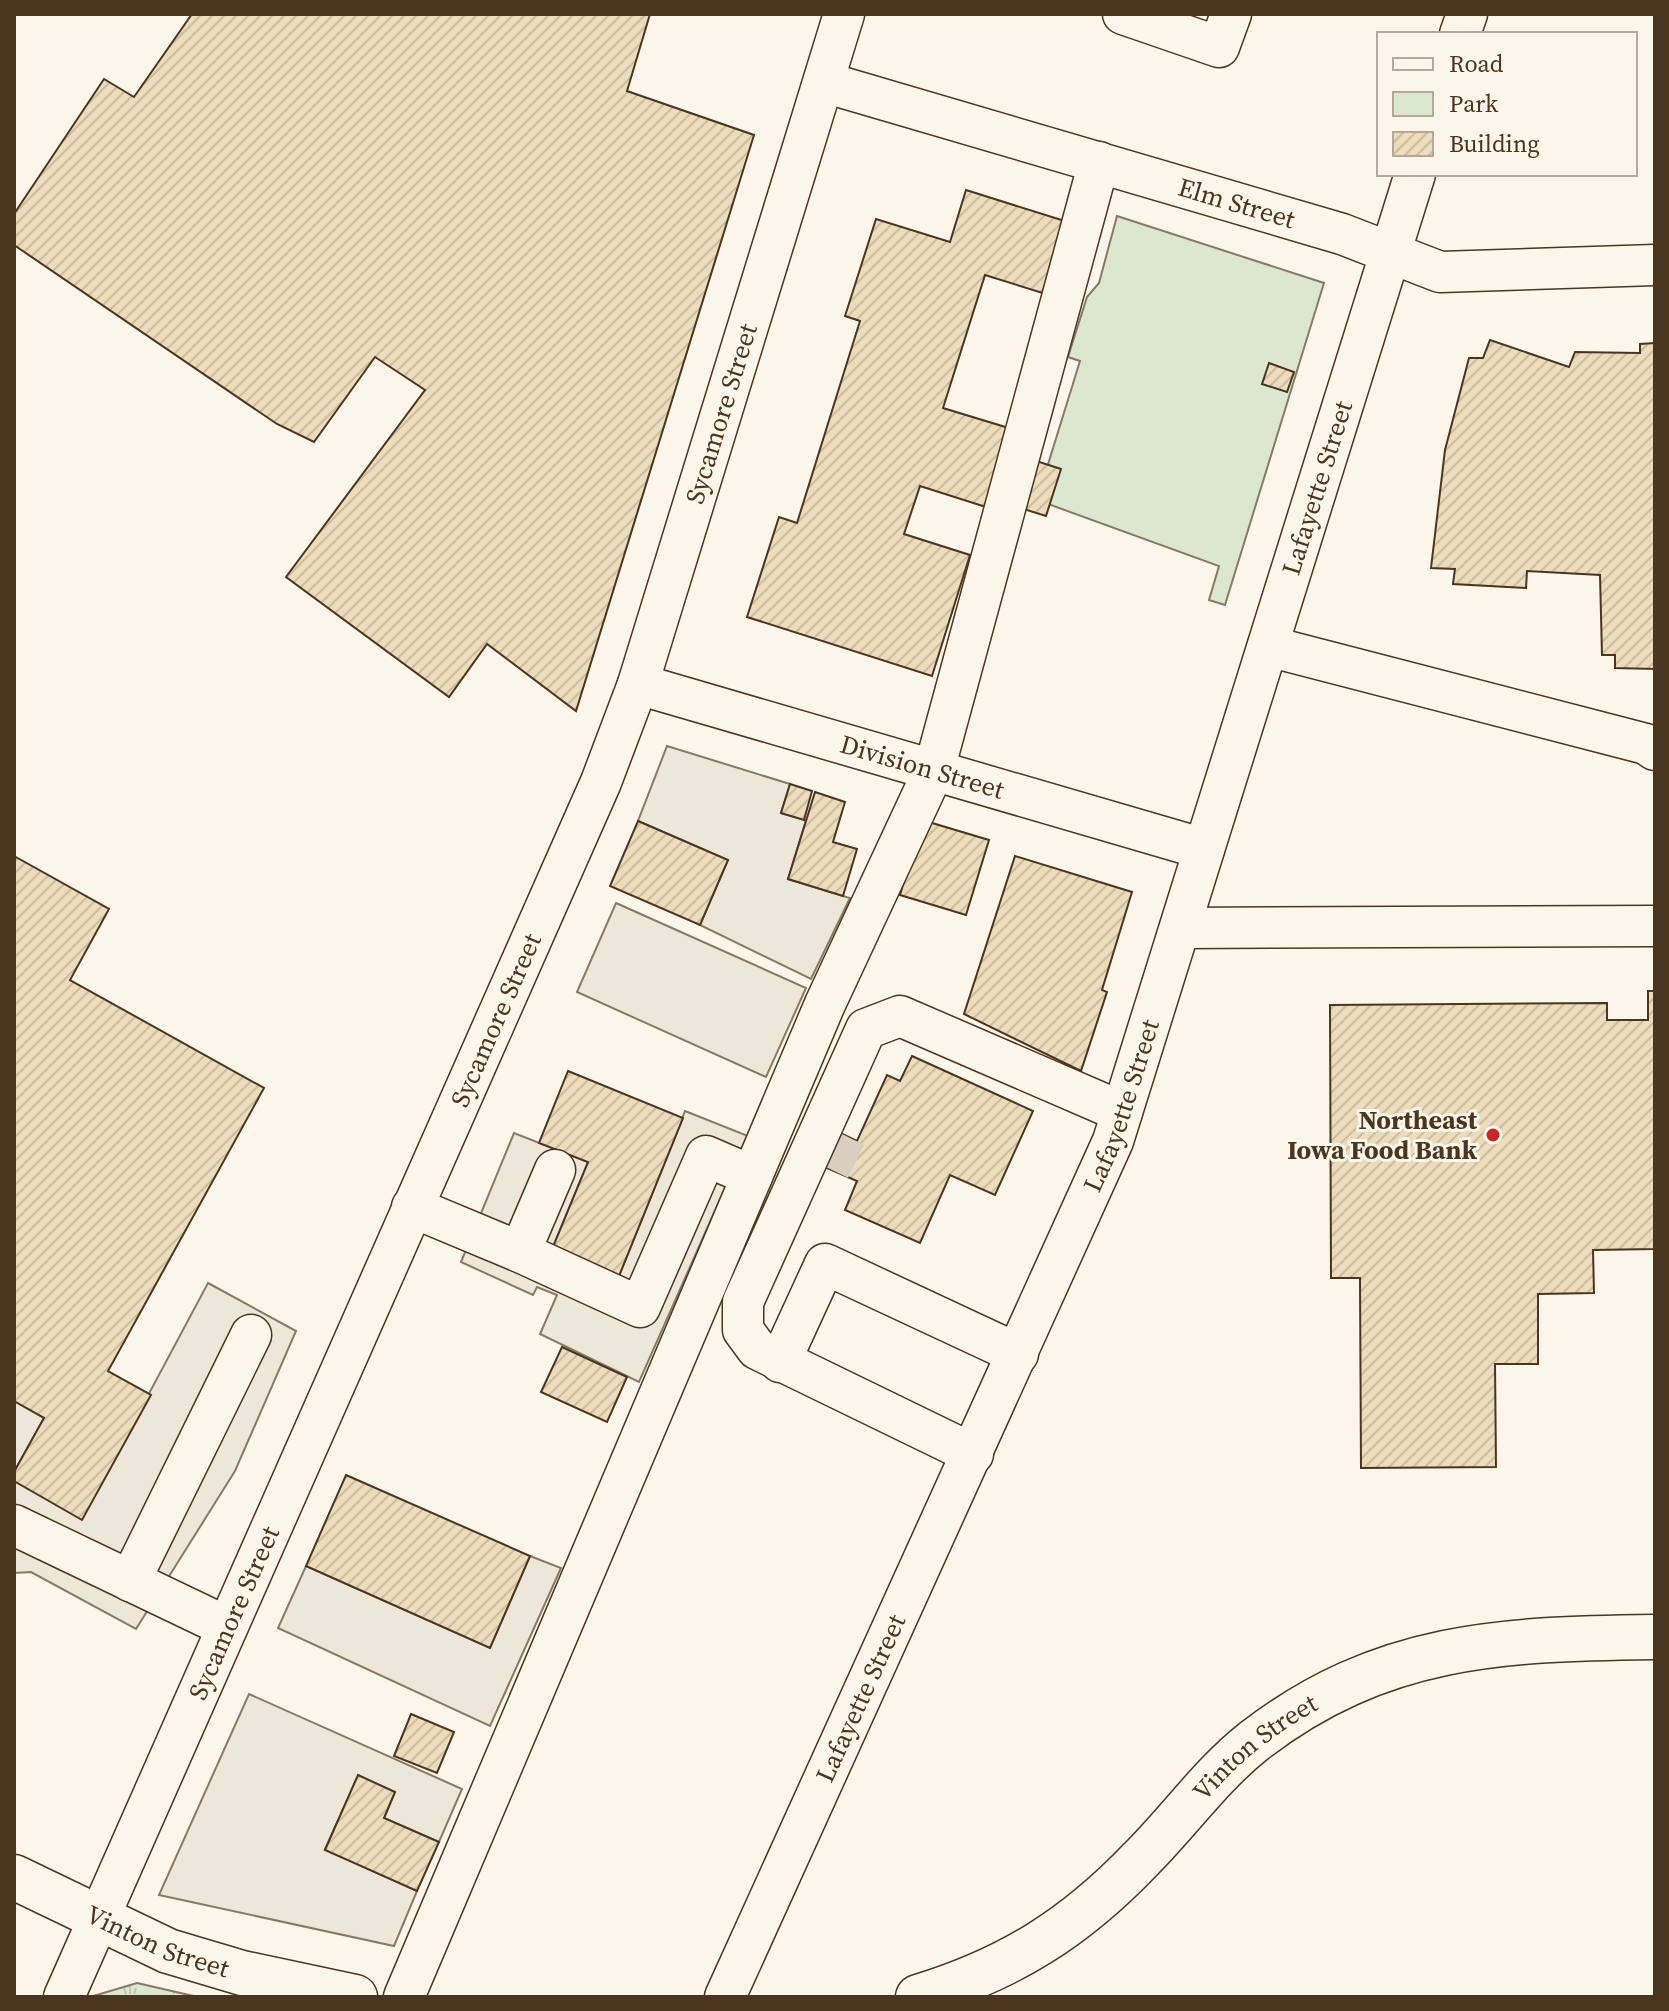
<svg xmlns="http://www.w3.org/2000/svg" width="1669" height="2011" viewBox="0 0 1669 2011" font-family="'Source Serif 4',serif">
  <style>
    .green { fill: #dce7d0; stroke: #887966; stroke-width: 2 }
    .park { fill: url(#park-tufts); stroke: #887966; stroke-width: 2 }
    .parking { fill: #ede7d9; stroke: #887966; stroke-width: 2 }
    .building { fill: url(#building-hatch); stroke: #4a3520; stroke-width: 2 }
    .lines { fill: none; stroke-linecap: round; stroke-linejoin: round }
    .minor-tunnel { stroke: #d8cfc1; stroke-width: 40; stroke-dasharray: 40 20; stroke-linecap: butt }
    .minor-casing { stroke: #4a3520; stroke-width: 43 }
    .major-casing { stroke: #4a3520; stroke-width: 47 }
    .minor { stroke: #fbf6e9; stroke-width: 40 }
    .major { stroke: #fbf6e9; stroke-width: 44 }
    .poi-dot { fill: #c62828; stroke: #fbf6e9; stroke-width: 3 }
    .labels { text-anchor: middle; stroke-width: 6; stroke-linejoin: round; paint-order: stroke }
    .street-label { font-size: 26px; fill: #4a3520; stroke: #fbf6e9 }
    .poi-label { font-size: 26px; font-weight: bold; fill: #4a3520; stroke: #fbf6e9; text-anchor: end }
  </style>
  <defs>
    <pattern id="park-tufts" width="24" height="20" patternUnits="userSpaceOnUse" patternTransform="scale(2)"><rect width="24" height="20" fill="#dce7d0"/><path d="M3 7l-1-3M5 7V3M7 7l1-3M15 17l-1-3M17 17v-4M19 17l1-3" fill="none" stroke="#bec7b2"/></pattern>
    <pattern id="building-hatch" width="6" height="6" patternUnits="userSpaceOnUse" patternTransform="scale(2)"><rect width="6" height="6" fill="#ecdcbc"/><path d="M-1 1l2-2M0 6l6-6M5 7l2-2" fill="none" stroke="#ccbda1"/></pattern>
  </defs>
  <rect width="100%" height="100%" fill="#fbf6e9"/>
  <polygon class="green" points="1117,216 1324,283 1225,605 1209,600 1219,566 1037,500 1080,361 1068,357 1087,297 1099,283"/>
  <polygon class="park" points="137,1983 198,1997 90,1997"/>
  <g class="parking">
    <polygon points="667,746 790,784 781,813 806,820 788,879 850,898 811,979 700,925 728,860 638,821"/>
    <polygon points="616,903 806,988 766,1077 577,992"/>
    <polygon points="685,1111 748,1136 639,1382 540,1334 557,1295 537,1287 533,1295 461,1262 514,1133 588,1162 617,1281"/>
    <polygon points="208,1283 296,1331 235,1471 136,1629 31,1572 14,1573 14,1481 82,1519"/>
    <polygon points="14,1401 44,1418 14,1472"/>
    <polygon points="530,1556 561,1568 490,1726 278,1628 306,1566 490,1648"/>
    <polygon points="249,1694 462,1789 439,1842 384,1818 395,1792 358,1776 325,1849 417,1891 394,1946 159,1895"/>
  </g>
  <g class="building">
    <polygon points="192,14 650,14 627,91 754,135 576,711 487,644 449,697 286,577 425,390 375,357 314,442 277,424 14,245 14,214 104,79 134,97"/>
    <polygon points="966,190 1071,223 1049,295 985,275 943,408 1012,429 1005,451 1061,469 1046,516 992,499 989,508 920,486 904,534 970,555 932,676 747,617 779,517 797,523 860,321 845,316 876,219 950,242"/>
    <polygon points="1490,340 1569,367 1575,352 1640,353 1640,344 1655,343 1655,669 1615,668 1615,655 1602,655 1600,575 1527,571 1526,588 1453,584 1455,569 1431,568 1445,450 1469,358 1483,358"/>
    <polygon points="1269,363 1294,372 1287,392 1262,384"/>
    <polygon points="790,784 812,791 804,820 781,813"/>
    <polygon points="815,792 845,802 833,842 857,849 843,896 788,879"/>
    <polygon points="922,820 989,840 966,915 900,895"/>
    <polygon points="638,821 728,860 700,925 610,886"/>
    <polygon points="14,856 109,909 70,980 264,1088 108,1371 151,1395 82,1520 14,1481 14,1472 44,1418 14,1401"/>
    <polygon points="1015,856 1132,892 1102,990 1107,992 1081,1071 964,1014"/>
    <polygon points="1648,991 1655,991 1655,1249 1593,1250 1594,1293 1538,1294 1538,1364 1495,1364 1496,1467 1361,1468 1360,1278 1331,1278 1330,1005 1607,1003 1607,1020 1648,1020"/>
    <polygon points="912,1056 1033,1111 995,1195 950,1175 920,1243 845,1210 857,1181 820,1165 836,1131 857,1141 887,1075 900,1081"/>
    <polygon points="568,1071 683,1118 617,1281 550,1254 588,1162 539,1143"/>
    <polygon points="562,1347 627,1377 607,1422 541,1392"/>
    <polygon points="346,1475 530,1556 490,1648 306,1566"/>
    <polygon points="411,1714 454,1732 437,1773 394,1756"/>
    <polygon points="358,1775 395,1792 384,1818 439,1842 417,1891 325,1850"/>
  </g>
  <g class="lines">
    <polyline class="minor-tunnel" points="830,1169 846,1136"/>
    <defs>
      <g id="minor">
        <polyline points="1123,14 1219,47 1231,14"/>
        <polyline points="1460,34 1467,14"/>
        <path id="s1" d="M824 82 1342 234 1440 272 1655 265"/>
        <polyline points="1268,646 1646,744 1655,750"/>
        <path id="s2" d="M638 684 1204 849"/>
        <polyline points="1180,928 1655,926"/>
        <polyline points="412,1207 520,1252 555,1170"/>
        <polyline points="520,1252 640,1307 706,1156 752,1176"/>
        <polyline points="780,1362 825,1264 1018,1354"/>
        <polyline points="973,1454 757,1349 743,1330 743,1302 866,1029 900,1016 1122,1112"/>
        <polyline points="14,1525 227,1627"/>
        <polyline points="130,1581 251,1335"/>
        <path id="s3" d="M64 1997 601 782 638 684 844 14"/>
        <polyline points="404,1997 825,1004 934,770 1099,162"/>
        <path id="s4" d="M725 1997 1113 1141 1415 174"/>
      </g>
      <g id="major">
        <path id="s5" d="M14 1877 168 1951 242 1973 355 1997"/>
        <path id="s6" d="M918 1997C1010 1969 1075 1928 1141 1859 1180 1820 1211 1775 1254 1741 1381 1643 1502 1639 1655 1637"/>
      </g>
    </defs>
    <use href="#minor" class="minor-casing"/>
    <use href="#major" class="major-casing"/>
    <use href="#minor" class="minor"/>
    <use href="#major" class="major"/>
  </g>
  <circle class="poi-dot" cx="1493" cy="1135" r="8"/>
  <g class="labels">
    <g class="street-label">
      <text dy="9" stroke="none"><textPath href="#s1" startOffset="430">Elm Street</textPath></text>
      <text dy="9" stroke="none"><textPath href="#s3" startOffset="1716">Sycamore Street</textPath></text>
      <text dy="9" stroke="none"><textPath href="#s4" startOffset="1624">Lafayette Street</textPath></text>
      <text dy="9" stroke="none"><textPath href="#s2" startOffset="296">Division Street</textPath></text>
      <text dy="9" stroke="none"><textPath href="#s3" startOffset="1068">Sycamore Street</textPath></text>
      <text dy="9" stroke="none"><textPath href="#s4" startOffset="976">Lafayette Street</textPath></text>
      <text dy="9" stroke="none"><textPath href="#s3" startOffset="420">Sycamore Street</textPath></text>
      <text dy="9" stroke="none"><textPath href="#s4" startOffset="328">Lafayette Street</textPath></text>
      <text dy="9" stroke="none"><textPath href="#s6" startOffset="426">Vinton Street</textPath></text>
      <text dy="9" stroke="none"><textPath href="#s5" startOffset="158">Vinton Street</textPath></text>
    </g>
    <g class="poi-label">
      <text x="1477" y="1129">Northeast<tspan x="1477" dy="30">Iowa Food Bank</tspan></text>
    </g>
  </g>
  <rect width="1669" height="2011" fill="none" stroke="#4a3520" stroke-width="32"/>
  <rect x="1377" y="32" width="260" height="144" fill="#fbf6e9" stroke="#b4a999" stroke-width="2"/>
  <rect x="1393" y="58" width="40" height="12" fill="#fbf6e9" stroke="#b4a999" stroke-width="2"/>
  <text x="1449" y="72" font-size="24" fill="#4a3520">Road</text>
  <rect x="1393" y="92" width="40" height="24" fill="#dce7d0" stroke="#b4a999" stroke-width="2"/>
  <text x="1449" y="112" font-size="24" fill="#4a3520">Park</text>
  <rect x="1393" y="132" width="40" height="24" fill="url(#building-hatch)" stroke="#b4a999" stroke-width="2"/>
  <text x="1449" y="152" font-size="24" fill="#4a3520">Building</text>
</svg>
